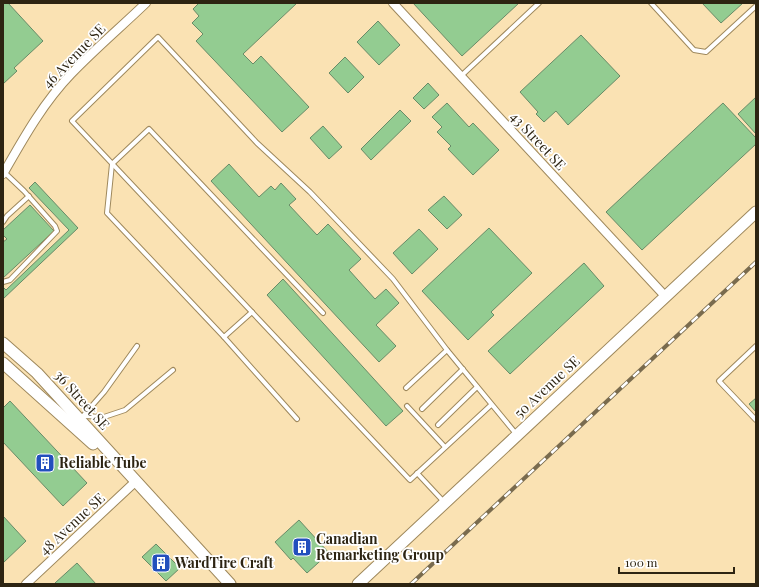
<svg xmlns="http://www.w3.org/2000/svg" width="759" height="587" viewBox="0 0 759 587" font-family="'Playfair Display',serif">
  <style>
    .building { fill: #93cc91; stroke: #688b67 }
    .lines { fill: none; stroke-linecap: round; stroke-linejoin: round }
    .lane-casing { stroke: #9e885c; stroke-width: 6 }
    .street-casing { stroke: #9e885c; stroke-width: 10 }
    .secondary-casing { stroke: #9e885c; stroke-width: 13 }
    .lane { stroke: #fff; stroke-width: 4 }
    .street { stroke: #fff; stroke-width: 8 }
    .secondary { stroke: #fff; stroke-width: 11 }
    .rail-casing { stroke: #796b4e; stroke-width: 4 }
    .rail { stroke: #fff; stroke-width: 2.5; stroke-dasharray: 8; stroke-linecap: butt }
    .labels { text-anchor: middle; stroke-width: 3.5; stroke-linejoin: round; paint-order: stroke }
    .street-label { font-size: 14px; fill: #2d2412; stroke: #fff }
    .poi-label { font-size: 14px; font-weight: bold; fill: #2d2412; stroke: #fff; text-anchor: start }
  </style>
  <rect width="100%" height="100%" fill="#fae2b3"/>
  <g class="building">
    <polygon points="3,3 8,3 43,41 14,68 17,71 3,84"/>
    <polygon points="199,3 297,3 243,54 253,64 261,56 309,107 282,132 196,41 203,34 192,23 199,16 193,9"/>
    <polygon points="413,3 519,3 462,56"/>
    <polygon points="702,3 743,3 721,23"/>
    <polygon points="378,21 400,45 379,65 357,42"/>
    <polygon points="581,35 620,76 568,125 556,111 544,122 536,114 538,112 520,92"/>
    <polygon points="345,57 364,77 348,93 329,73"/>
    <polygon points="428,83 439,95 424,109 413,98"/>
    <polygon points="756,97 756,134 738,114"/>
    <polygon points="447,103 469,127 473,123 499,150 473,175 448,149 451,146 437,132 442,127 432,117"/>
    <polygon points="723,103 756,138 756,144 642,250 606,212"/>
    <polygon points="400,110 411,121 371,160 361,149"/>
    <polygon points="323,126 342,147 329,159 310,138"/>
    <polygon points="229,164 259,197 271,186 275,190 281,183 296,199 289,205 317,235 328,224 361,259 349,270 375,299 386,289 399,303 376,325 396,346 379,362 211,181"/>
    <polygon points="35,182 78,228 3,299 3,287 6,290 69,230 29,188"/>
    <polygon points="444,196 462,215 447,229 428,210"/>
    <polygon points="30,205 54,231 3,278 3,242 7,239 3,235 3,230"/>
    <polygon points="489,228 532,273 491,312 494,315 468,340 422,291"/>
    <polygon points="419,229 438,249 412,274 393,253"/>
    <polygon points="584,263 604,286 510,374 488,351"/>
    <polygon points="283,279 403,411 386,426 267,295"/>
    <polygon points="756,398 756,412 749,404"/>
    <polygon points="10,401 87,483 63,506 3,442 3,408"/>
    <polygon points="3,516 26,541 3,563"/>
    <polygon points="299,520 329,553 307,573 293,558 291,560 275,542"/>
    <polygon points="156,544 180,568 166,581 142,557"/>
    <polygon points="77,563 96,584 56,584 55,583"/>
  </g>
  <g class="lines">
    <defs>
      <g id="lane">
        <polyline points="651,3 694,50 706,52 756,6"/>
        <polyline points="461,76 539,3"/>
        <polyline points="3,222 7,216 29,196"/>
        <polyline points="3,282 10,280 57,231 55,226 24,191 4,172"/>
        <polyline points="252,312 224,337 107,213 112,164 149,129 323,313"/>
        <polyline points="224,337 297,419"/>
        <polyline points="756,346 719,381 756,420"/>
        <polyline points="406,388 447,350"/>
        <polyline points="491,405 410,480 72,121 158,37 257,143 310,192 393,279 447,350 517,435"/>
        <polyline points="407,406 445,447"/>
        <polyline points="422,409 463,369"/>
        <polyline points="83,416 104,392 137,346"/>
        <polyline points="84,416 104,417 125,410 173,370"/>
        <polyline points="438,425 477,387"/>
        <polyline points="417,473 444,502"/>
      </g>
      <g id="street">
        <polyline points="393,3 665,296"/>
        <path d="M3 174C23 139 43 103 71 74 95 49 121 27 146 3"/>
        <polyline points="26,584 135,482"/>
      </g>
      <g id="secondary">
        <polyline points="3,343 37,373 230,584"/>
        <polyline points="3,363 93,444"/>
        <polyline points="358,584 756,212"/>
      </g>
    </defs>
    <use href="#lane" class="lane-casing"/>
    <use href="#street" class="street-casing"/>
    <use href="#secondary" class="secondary-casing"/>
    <use href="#lane" class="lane"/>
    <use href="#street" class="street"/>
    <use href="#secondary" class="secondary"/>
    <defs>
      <polyline id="rail" points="411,584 756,262"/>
    </defs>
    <use href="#rail" class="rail-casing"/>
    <use href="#rail" class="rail"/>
  </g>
  <defs>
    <symbol id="building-square" viewBox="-11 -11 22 22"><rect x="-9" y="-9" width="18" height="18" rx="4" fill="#224fbd" stroke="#fff"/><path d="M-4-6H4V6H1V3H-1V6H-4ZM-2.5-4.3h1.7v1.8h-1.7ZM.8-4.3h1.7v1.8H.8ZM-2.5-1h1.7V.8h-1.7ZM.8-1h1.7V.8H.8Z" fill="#fff"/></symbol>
  </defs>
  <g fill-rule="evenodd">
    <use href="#building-square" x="34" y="452" width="22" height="22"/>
    <use href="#building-square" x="291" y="536" width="22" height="22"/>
    <use href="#building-square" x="150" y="552" width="22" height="22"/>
  </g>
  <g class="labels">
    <g class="street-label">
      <text transform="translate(74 56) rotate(-46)" y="5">46 Avenue SE</text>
      <text transform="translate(538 141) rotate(47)" y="5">43 Street SE</text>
      <text transform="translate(547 387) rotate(-43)" y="5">50 Avenue SE</text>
      <text transform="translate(82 400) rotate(48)" y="5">36 Street SE</text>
      <text transform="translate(72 524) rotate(-43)" y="5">48 Avenue SE</text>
    </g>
    <g class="poi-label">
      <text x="59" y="468">Reliable Tube</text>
      <text x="316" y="544">Canadian<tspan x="316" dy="16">Remarketing Group</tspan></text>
      <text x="175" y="568">WardTire Craft</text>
    </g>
  </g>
  <rect width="759" height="587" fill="none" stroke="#2d2412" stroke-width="8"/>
  <path d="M619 567v6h115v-6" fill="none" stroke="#2d2412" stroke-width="2"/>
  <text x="625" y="567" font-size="12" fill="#2d2412" stroke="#ffffff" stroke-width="3" paint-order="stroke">100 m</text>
</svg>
